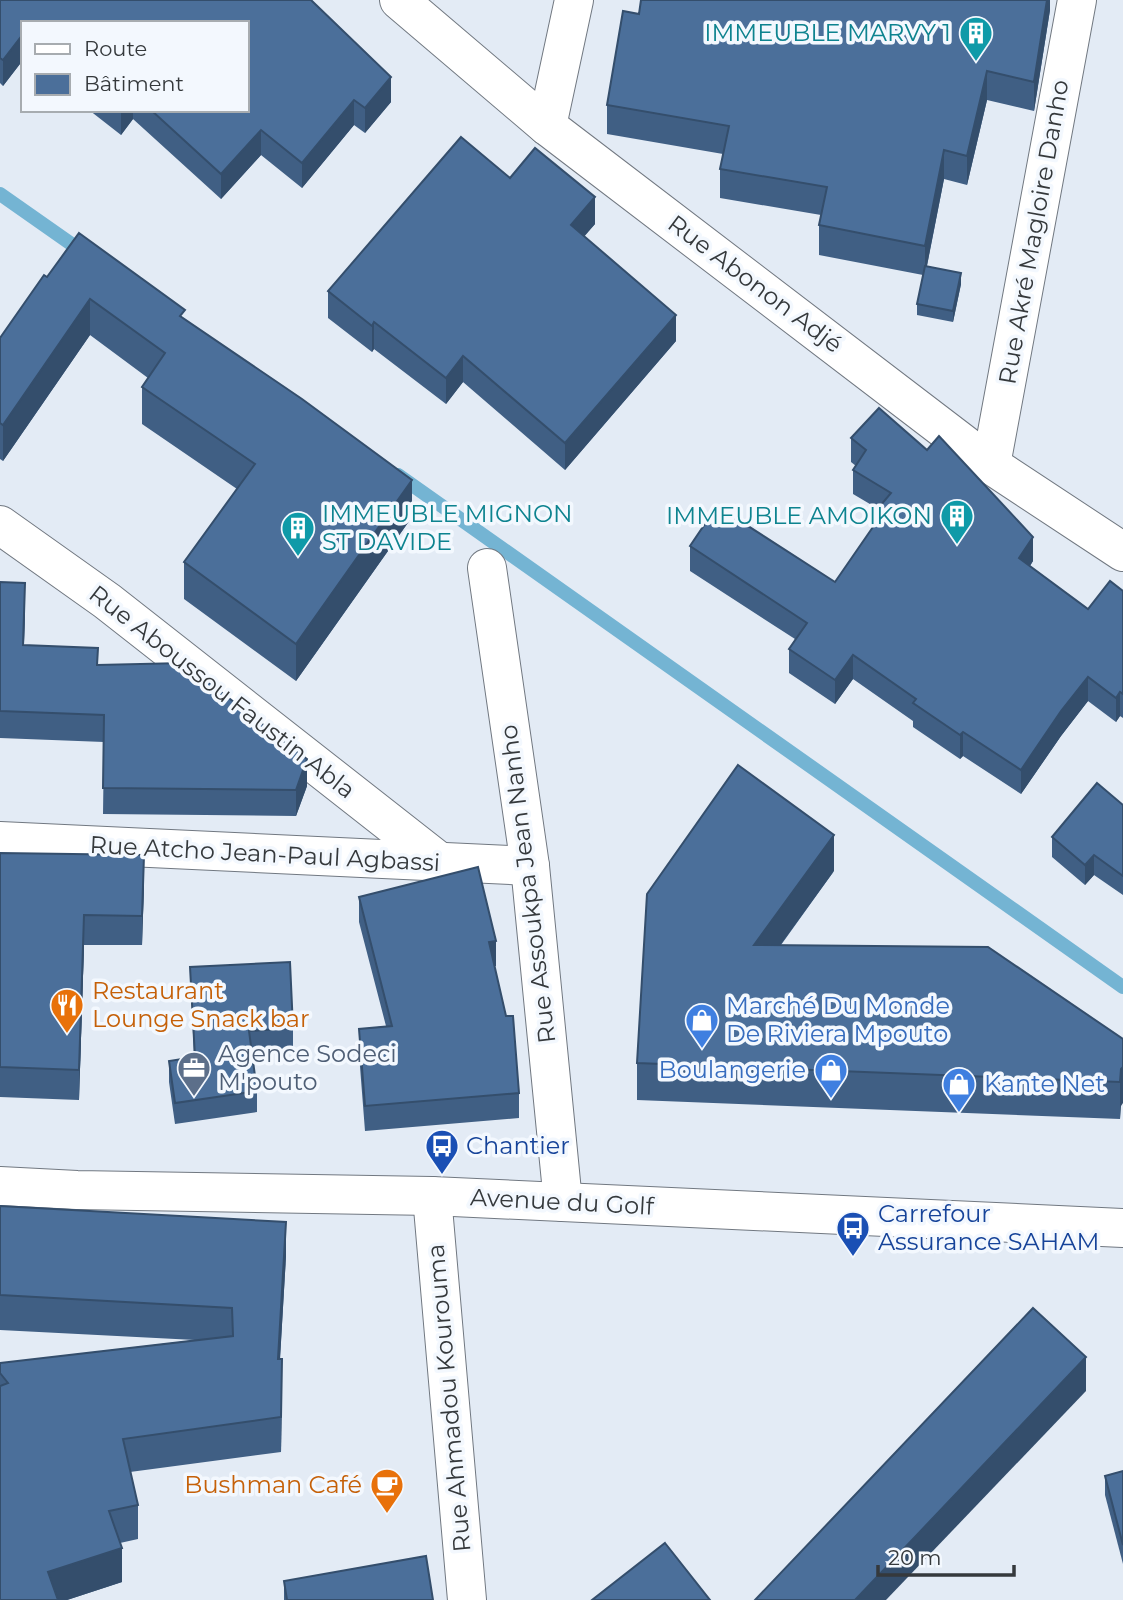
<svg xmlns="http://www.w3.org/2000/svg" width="1123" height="1600" viewBox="0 0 1123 1600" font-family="Montserrat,sans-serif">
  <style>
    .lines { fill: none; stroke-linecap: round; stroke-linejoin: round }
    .stream { stroke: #74b4d3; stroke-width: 14 }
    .street-casing { stroke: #717881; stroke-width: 40 }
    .secondary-casing { stroke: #717881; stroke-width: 40 }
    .street { stroke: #fff; stroke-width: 38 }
    .secondary { stroke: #fff; stroke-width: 38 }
    .wall { fill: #405f84 }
    .shaded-wall { fill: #344e6c }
    .building { fill: #4b6f9a; stroke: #344e6c; stroke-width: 2 }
    .labels { text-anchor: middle; stroke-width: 7; stroke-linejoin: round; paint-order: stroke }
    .culture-label { font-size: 24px; fill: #0d838f; stroke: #f3f8fe; text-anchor: end }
    .street-label { font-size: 24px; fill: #35393c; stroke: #f3f8fe }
    .food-label { font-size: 24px; fill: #c56008; stroke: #f3f8fe; text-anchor: start }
    .shop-label { font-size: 24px; fill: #366cbe; stroke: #f3f8fe; text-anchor: start }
    .service-label { font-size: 24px; fill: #4e5e75; stroke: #f3f8fe; text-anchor: start }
    .transit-label { font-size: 24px; fill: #164399; stroke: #f3f8fe; text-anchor: start }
  </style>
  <rect width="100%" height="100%" fill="#e3ebf5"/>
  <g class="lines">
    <g class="stream">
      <polyline points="0,194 87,255"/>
      <polyline points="398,475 1123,987"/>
    </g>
    <defs>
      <g id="street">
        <polyline points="399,0 547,126 991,465 1123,552"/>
        <polyline points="547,126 574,0"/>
        <polyline points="991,465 1077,0"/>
        <polyline points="0,525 107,601 441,863"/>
        <polyline points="487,568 530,866 563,1202"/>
        <polyline points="0,841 530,866"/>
        <polyline points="432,1196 467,1600"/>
      </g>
      <polyline id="secondary" points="0,1186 77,1190 432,1196 1123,1228"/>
    </defs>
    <use href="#street" class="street-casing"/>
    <use href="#secondary" class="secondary-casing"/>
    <use href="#street" class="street"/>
    <use href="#secondary" class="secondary"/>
  </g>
  <g class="wall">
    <polygon points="0,0 391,102 365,133 354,125 302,188 261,155 221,199 133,119 121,135 89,110 247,110 23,23 23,60 3,86 0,83"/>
    <polygon points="1050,0 1050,10 1034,111 987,100 967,185 944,179 927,266 961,284 953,322 917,315 917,304 923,275 819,255 819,225 821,215 720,198 720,169 723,154 607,134 607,105 639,14"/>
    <polygon points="510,178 595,224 584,236 676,341 565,470 463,382 446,404 374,349 372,352 328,318 328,291"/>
    <polygon points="47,277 185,319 412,517 296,681 184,599 184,562 237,489 142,424 142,387 148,378 90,335 3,461 0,459 0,338"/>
    <polygon points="851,438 1033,561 1030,566 1088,609 1123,591 1123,718 1120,716 1116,722 1088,701 1061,736 1021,794 963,756 960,759 913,727 913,721 853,679 835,704 789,673 789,649 795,639 690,571 690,546 835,582 880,518 880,510 853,494 853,470 856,466 851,462"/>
    <polygon points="0,582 25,610 24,645 98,665 307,786 296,816 103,814 104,742 0,738"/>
    <polygon points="1123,805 1123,895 1094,875 1085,885 1052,857 1052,837"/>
    <polygon points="0,853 144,884 142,945 84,945 79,1100 0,1097"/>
    <polygon points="834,871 781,945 1123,1039 1120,1119 637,1100 637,1063"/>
    <polygon points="359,897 496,966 494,966 519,1093 519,1118 365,1131 359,1054 359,1029 386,1026 359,922"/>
    <polygon points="190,967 293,1028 293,1049 251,1051 257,1091 257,1112 175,1124 169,1082 169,1061 194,1057"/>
    <polygon points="0,1206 286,1256 280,1359 282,1393 281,1452 130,1472 138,1505 138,1539 120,1543 122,1582 67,1600 0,1600 0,1363 195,1340 0,1330"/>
    <polygon points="1123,1471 1123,1564 1105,1495 1105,1476"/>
    <polygon points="284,1581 433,1600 284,1600"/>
  </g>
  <g class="shaded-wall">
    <polygon points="1047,0 1050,0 1050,10 1034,111 1034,82"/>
    <polygon points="23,34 23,60 3,86 3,60"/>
    <polygon points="987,71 987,100 967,185 967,156"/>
    <polygon points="391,77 391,102 365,133 365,108"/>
    <polygon points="354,100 354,125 302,188 302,163"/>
    <polygon points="121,110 133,110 133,119 121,135"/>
    <polygon points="261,130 261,155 221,199 221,174"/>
    <polygon points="944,150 944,179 925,275 925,246"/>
    <polygon points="595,197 595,224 571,252 571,225"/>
    <polygon points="961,273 961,284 953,322 953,311"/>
    <polygon points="90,299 90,335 3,461 3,425"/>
    <polygon points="676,315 676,341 565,470 565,443"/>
    <polygon points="374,322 374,349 372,352 372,326"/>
    <polygon points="463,356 463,382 446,404 446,378"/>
    <polygon points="412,480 412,517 296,681 296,644"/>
    <polygon points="1033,537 1033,561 1019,582 1019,558"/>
    <polygon points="25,583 25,610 23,672 23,645"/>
    <polygon points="853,655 853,679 835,704 835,680"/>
    <polygon points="1088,677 1088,701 1061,736 1021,794 1021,770 1061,711"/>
    <polygon points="1120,692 1120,716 1116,722 1116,698"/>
    <polygon points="963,732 963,756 960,759 960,735"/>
    <polygon points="307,759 307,786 296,816 296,790"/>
    <polygon points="834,835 834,871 754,981 754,945"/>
    <polygon points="144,855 144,884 142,945 142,916"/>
    <polygon points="1094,855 1094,875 1085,885 1085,865"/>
    <polygon points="84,915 84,945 79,1100 79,1070"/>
    <polygon points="496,941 496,966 489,968 489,942"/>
    <polygon points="1123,1067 1123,1103 1121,1106 1120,1119 1120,1082 1121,1069"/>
    <polygon points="286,1222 286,1256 278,1393 278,1359"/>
    <polygon points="1086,1357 1086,1391 886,1600 855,1600"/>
    <polygon points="282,1359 282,1393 281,1452 281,1417"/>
    <polygon points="122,1548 122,1582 67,1600 48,1600 48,1572"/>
  </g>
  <g class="building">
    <polygon points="0,0 311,0 391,77 365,108 354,100 302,163 261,130 221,174 151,110 247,110 247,23 23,23 23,34 3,60 0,58"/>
    <polygon points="641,0 1047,0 1034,82 987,71 967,156 944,150 925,246 819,225 827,187 720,169 729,126 607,105 623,11 639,14"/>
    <polygon points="461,137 510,178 535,148 595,197 571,225 676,315 565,443 463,356 446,378 374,322 372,326 328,291"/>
    <polygon points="79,233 185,310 180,316 302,399 412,480 296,644 184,562 255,464 142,387 165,353 90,299 3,425 0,423 0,338 44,275 47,277"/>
    <polygon points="925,266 961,273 953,311 917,304"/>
    <polygon points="879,408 927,450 939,436 1033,537 1019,558 1088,609 1110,581 1123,591 1123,694 1120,692 1116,698 1088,677 1061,711 1021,770 963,732 960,735 913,703 916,699 853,655 835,680 789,649 807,623 690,546 717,506 835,582 884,511 880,506 891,493 853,470 866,450 851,438"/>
    <polygon points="0,582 25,583 23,645 98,648 97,665 184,663 307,759 296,790 103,788 104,715 0,711"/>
    <polygon points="738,765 834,835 754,945 988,947 1123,1039 1123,1067 1121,1069 1120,1082 637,1063 647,894"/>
    <polygon points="1097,783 1123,805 1123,876 1094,855 1085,865 1052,837"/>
    <polygon points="0,853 144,855 142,916 84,915 79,1070 0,1067"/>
    <polygon points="478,867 496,941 489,942 506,1016 513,1016 519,1093 365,1106 359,1029 392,1026 359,897"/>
    <polygon points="290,962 293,1028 249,1031 257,1091 175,1103 169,1061 195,1057 190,967"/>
    <polygon points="0,1206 286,1222 278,1359 282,1359 281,1417 123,1439 138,1505 109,1511 122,1548 48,1572 58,1600 0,1600 0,1386 8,1383 0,1373 0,1363 233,1336 232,1308 0,1295"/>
    <polygon points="1033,1308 1086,1357 855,1600 755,1600"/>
    <polygon points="1123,1471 1123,1545 1105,1476"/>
    <polygon points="665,1543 710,1600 592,1600"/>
    <polygon points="426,1556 433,1600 287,1600 284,1581"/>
  </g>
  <defs>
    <symbol id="building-pin" viewBox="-11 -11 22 30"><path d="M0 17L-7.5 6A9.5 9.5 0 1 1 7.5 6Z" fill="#0f9aa8" stroke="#f3f8fe"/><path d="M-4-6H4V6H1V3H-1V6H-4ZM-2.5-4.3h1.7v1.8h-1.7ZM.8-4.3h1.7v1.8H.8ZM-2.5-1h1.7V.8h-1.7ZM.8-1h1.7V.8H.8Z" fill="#fff"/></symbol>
    <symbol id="restaurant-pin" viewBox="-11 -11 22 30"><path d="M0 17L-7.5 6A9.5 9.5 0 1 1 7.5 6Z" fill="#e8710a" stroke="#f3f8fe"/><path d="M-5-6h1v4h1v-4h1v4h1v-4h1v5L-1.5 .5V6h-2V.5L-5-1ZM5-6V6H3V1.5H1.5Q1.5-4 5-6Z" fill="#fff"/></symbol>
    <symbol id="shop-pin" viewBox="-11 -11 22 30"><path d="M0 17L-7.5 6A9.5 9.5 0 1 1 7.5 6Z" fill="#3f7fe0" stroke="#f3f8fe"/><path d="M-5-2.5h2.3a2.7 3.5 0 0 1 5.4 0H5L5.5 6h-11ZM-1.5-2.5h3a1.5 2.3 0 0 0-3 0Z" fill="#fff"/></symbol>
    <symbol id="office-pin" viewBox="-11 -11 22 30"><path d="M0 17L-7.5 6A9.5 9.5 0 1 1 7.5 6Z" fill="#5c6f8a" stroke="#f3f8fe"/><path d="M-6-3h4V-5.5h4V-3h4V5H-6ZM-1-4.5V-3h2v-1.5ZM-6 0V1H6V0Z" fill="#fff"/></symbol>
    <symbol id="bus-pin" viewBox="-11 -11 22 30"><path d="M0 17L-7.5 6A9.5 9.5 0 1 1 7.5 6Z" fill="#1a4fb4" stroke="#f3f8fe"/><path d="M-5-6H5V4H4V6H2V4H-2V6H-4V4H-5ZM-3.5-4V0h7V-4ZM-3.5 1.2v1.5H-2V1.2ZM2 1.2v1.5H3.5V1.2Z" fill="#fff"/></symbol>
    <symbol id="cafe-pin" viewBox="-11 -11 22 30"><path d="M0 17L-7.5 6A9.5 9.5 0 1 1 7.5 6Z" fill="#e8710a" stroke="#f3f8fe"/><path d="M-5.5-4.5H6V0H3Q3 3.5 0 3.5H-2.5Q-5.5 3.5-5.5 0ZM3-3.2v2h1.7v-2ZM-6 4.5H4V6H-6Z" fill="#fff"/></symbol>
  </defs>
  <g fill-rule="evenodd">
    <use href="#building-pin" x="957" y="14" width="38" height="52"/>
    <use href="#building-pin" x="938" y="497" width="38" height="52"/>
    <use href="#building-pin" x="279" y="509" width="38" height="52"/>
    <use href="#restaurant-pin" x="48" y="986" width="38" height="52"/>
    <use href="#shop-pin" x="683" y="1001" width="38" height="52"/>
    <use href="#office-pin" x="175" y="1049" width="38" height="52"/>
    <use href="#shop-pin" x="812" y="1051" width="38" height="52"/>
    <use href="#shop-pin" x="940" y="1065" width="38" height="52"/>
    <use href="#bus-pin" x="423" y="1127" width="38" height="52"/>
    <use href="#bus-pin" x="834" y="1209" width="38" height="52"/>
    <use href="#cafe-pin" x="368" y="1466" width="38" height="52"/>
  </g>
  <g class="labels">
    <g class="culture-label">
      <text x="951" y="41">IMMEUBLE MARVY 1</text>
      <text x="322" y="522" text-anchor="start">IMMEUBLE MIGNON<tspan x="322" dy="28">ST DAVIDE</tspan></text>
      <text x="932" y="524">IMMEUBLE AMOIKON</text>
    </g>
    <g class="street-label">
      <text transform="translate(1034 232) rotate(-80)" y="8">Rue Akré Magloire Danho</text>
      <text transform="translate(755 284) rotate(37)" y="8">Rue Abonon Adjé</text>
      <text transform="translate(222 692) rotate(38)" y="8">Rue Aboussou Faustin Abla</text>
      <text transform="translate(265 854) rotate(3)" y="8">Rue Atcho Jean-Paul Agbassi</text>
      <text transform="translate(528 884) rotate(-97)" y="8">Rue Assoukpa Jean Nanho</text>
      <text transform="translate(562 1202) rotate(3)" y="8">Avenue du Golf</text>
      <text transform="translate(449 1398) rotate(-95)" y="8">Rue Ahmadou Kourouma</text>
    </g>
    <g class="food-label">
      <text x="92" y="999">Restaurant<tspan x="92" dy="28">Lounge Snack bar</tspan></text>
      <text x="362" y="1493" text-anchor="end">Bushman Café</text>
    </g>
    <g class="shop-label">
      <text x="726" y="1014">Marché Du Monde<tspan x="726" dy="28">De Riviera Mpouto</tspan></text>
      <text x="806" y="1078" text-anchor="end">Boulangerie</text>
      <text x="984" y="1092">Kante Net</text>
    </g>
    <g class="service-label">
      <text x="218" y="1062">Agence Sodeci<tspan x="218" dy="28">M'pouto</tspan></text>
    </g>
    <g class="transit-label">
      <text x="466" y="1154">Chantier</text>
      <text x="878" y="1222">Carrefour<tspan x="878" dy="28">Assurance SAHAM</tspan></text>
    </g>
  </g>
  <rect x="21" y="21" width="228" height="91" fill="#f3f8fe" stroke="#a7acb0" stroke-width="2"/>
  <rect x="35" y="44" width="35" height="10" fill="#ffffff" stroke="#a7acb0" stroke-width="2"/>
  <text x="84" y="56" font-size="21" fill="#35393c">Route</text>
  <rect x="35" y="74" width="35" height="21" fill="#4b6f9a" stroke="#a7acb0" stroke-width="2"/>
  <text x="84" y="91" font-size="21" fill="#35393c">Bâtiment</text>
  <path d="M878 1565v10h136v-10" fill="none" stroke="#35393c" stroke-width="3.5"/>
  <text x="888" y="1565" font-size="21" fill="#35393c" stroke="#f3f8fe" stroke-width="5" paint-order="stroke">20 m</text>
</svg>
